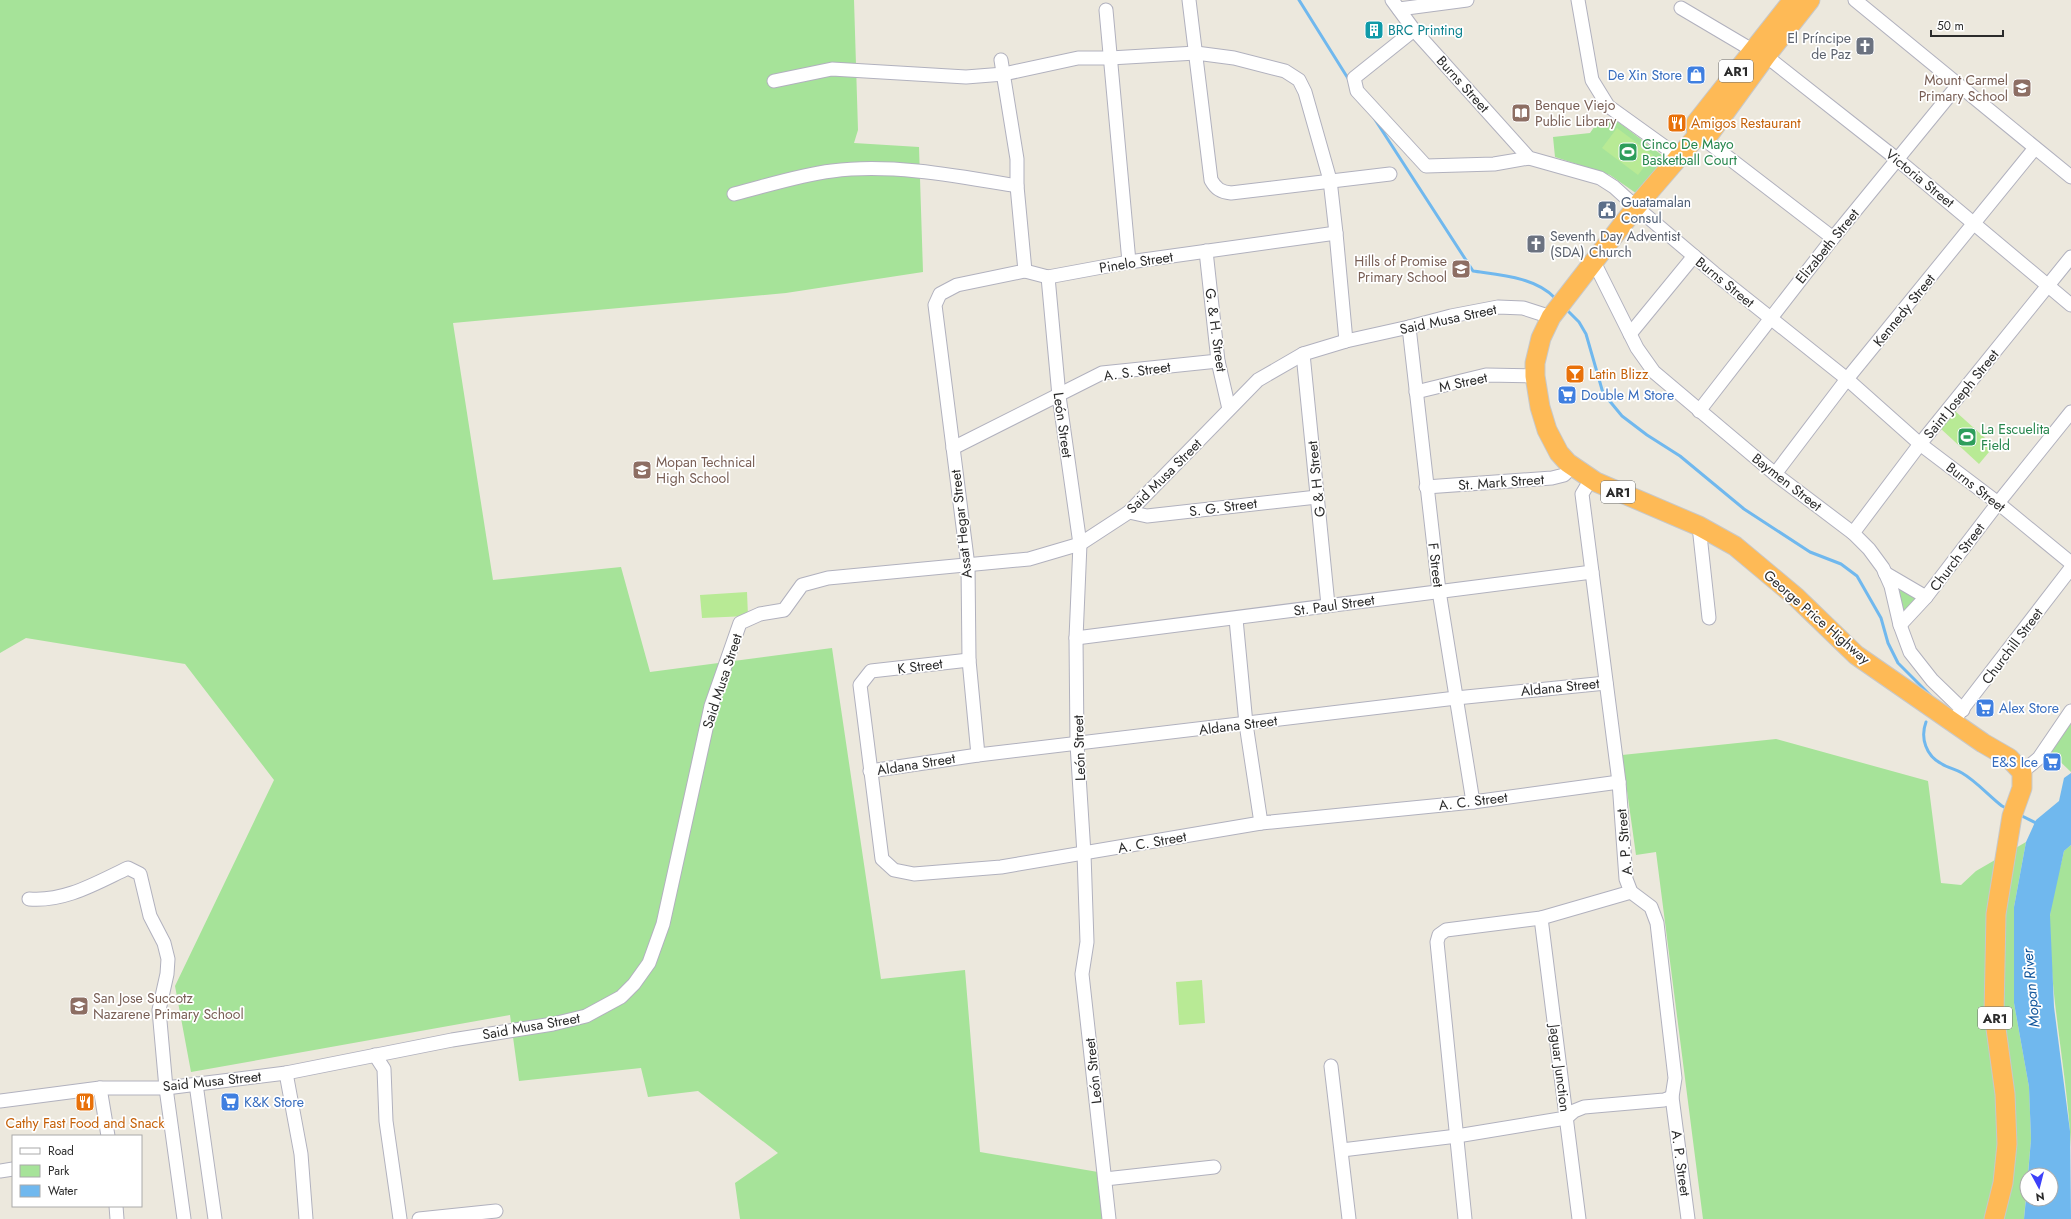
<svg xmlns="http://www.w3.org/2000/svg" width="2071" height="1219" viewBox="0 0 2071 1219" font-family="Jost,sans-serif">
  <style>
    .green { fill: #a6e399 }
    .pitch { fill: #b8ea95 }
    .water { fill: #70b8ee }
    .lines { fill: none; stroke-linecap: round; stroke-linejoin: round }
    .stream { stroke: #70b8ee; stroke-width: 3 }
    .minor-casing { stroke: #b1b1be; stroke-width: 15 }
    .highway-casing { stroke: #c8c8c8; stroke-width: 21 }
    .minor { stroke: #fff; stroke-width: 13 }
    .highway { stroke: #feba56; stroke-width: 19 }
    .labels { text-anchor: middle; stroke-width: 3.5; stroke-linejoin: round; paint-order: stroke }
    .shield { fill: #fff; stroke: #6b6b6b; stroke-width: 1 }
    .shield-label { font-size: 13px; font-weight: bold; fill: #2b2b2b }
    .culture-label { font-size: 14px; fill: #0d838f; stroke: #fff; text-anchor: start }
    .worship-label { font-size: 14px; fill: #5b616d; stroke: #fff; text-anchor: end }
    .shop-label { font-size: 14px; fill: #366cbe; stroke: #fff; text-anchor: start }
    .education-label { font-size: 14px; fill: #785e54; stroke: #fff; text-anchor: start }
    .street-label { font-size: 14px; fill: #2b2b2b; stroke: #fff }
    .food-label { font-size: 14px; fill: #c56008; stroke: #fff; text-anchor: start }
    .leisure-label { font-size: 14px; fill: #27864d; stroke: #fff; text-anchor: start }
    .service-label { font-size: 14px; fill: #4e5e75; stroke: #fff; text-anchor: start }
    .water-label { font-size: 15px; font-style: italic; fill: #0e549b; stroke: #fff }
  </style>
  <rect width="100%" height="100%" fill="#ece8dd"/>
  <g class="green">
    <polygon points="0,0 854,0 858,130 854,143 919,147 923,272 786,293 453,323 493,580 621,567 650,672 832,648 881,979 965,970 980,1152 1098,1172 1104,1219 740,1219 735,1183 778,1153 698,1091 648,1097 641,1068 519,1081 510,1015 191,1072 175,986 274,780 185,664 26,638 0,653"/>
    <polygon points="1613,118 1667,159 1640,196 1610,175 1555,157 1553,137 1590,133 1599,120"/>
    <polygon points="1899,586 1917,599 1903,616"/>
    <polygon points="2071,718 2071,772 2049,751"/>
    <polygon points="1776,739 1928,781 1941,883 1961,885 1976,871 2026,842 2014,907 2014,1003 2029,1087 2031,1139 2024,1219 1703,1219 1656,852 1636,855 1622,755"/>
    <path d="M2071 845V1147C2067 1070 2049 995 2050 917 2050 898 2060 870 2064 851Z"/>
  </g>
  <g class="pitch">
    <polygon points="1617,128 1653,155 1638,175 1602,148"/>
    <polygon points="1955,411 1994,446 1979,464 1940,428"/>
    <polygon points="747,592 748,616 702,618 700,595"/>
    <polygon points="1202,980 1205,1023 1179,1025 1176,982"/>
  </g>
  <polygon class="water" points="2071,773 2071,845 2064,851 2050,915 2054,1007 2070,1131 2071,1219 2024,1219 2027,1188 2027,1199 2051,1199 2051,1175 2028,1175 2031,1139 2029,1087 2014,1003 2014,907 2026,842 2036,820 2059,801 2064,778"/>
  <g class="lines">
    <g class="stream">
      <polyline points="1299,0 1349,80"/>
      <path d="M1374 118 1473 271C1500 275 1535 277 1555 298"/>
      <polyline points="1568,311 1579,322 1586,334 1603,393 1622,416 1647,435 1680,456 1744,509 1810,552 1841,564 1857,576 1881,618 1888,643 1898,663 1931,696"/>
      <path d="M1926 722C1920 738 1926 756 1942 764 1948 768 1955 769 1962 773 1976 781 1989 796 2002 806L2008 809"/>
      <polyline points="2020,815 2038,824"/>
    </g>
    <defs>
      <g id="minor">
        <path d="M1189 0 1211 180C1216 189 1221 192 1231 193L1390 174"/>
        <polyline points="1392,0 1414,30 1529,158 1600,178 1614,187 1636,207 1714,273 1847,379 1920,444 1998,503 2071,563"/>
        <polyline points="1578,0 1592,80 1608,106 1679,157"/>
        <polyline points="1855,0 2071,177"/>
        <polyline points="1681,8 1752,50"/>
        <polyline points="1399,9 1467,0"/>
        <polyline points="1106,10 1129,262"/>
        <polyline points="1414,30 1354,78 1357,91 1426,166 1494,164 1529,158"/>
        <polyline points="1766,56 1898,160 2071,305"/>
        <polyline points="1001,60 1017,159 1017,186 1025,271"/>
        <polyline points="774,81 832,69 966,77 1004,74 1078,58 1110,58 1196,53 1234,58 1285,71 1299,80 1305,92 1330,180 1336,233 1346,341"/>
        <polyline points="1697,136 1708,142 1833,238"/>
        <path d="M734 194C766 186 799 175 832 171 891 163 958 176 1017 186"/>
        <polyline points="1206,251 1218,361 1229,409"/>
        <polyline points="1594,262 1637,348 1654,372 1775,474 1853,533 1869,549 1883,568 1891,586 1900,625 1910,652 1932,680 1963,710"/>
        <polyline points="1048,277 1059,396 1080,544 1076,638 1077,744 1084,854 1087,942 1082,974 1109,1219"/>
        <polyline points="1409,327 1439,591 1473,802"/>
        <polyline points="1630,334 1694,256"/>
        <polyline points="1303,354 1328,605"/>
        <polyline points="1416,392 1486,375 1535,376"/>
        <polyline points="1699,411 1833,238 1958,85"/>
        <polyline points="953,448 1102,373 1218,361"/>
        <polyline points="1775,474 1847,379 2035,148"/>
        <polyline points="1591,479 1582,494 1619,782 1626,879 1631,892 1651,907 1657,923 1675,1078 1672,1097 1688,1219"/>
        <polyline points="1426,487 1552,478 1564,475 1573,466"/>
        <polyline points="1129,512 1147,516 1317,497"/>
        <polyline points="1699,526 1709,618"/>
        <polyline points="1853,533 1920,444 2071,257"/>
        <polyline points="1885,573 1926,597"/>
        <polyline points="1236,619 1246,724 1261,823"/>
        <polyline points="1900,625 1926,597 1998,503 2071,412"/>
        <polyline points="1076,638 1592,572"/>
        <polyline points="969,660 871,671 860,685 882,859 894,870 914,874 1001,867 1261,823 1473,802 1619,782"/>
        <polyline points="1957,716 2071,568"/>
        <polyline points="978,755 969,660 968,566 935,305 940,294 957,285 1025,271 1048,277 1129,262 1336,233"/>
        <polyline points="870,771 978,755 1456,698 1606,683"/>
        <polyline points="2022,772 2039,758 2071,711"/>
        <path d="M29 899C65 902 96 883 128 868L140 874 150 916 164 943 168 959 167 974 159 1010 166 1088 184 1219"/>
        <polyline points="1541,918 1579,1219"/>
        <polyline points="375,1055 384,1069 386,1121 400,1219"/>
        <polyline points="1331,1066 1349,1219"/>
        <polyline points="286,1073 301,1154 306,1219"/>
        <polyline points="196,1084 215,1219"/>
        <polyline points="100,1088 108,1136"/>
        <polyline points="0,1101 100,1088 166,1088 286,1073 452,1040 553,1024 586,1016 621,997 634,984 649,963 663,924 711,706 740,623 760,614 784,610 802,585 828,578 1029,559 1080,544 1129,512 1258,380 1303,354 1346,341 1409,327 1451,316 1498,307 1523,308 1551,317"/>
        <polyline points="1342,1150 1457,1136 1566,1118 1574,1111 1584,1107 1664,1100 1672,1097"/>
        <polyline points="0,1171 13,1169"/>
        <polyline points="1105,1179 1214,1167"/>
        <polyline points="116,1206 117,1219"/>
        <polyline points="419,1219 496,1211"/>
        <polyline points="1465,1219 1437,942 1439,935 1446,930 1541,918 1631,892"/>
      </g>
      <g id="highway">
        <polyline points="1793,0 1696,123 1697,136 1710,133 1766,56 1810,0"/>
        <polyline points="1697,136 1636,207 1551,317 1541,338 1535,363 1535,376 1540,407 1547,430 1559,453 1568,463 1596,482 1699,526 1735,546 1796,597 1856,655 1983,743 2009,758 2022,772 2022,788 2012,816 1996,914 1994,1014 2005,1094 2007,1144 2003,1183 1994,1219"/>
      </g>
    </defs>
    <use href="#minor" class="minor-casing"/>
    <use href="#highway" class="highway-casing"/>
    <use href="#minor" class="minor"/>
    <use href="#highway" class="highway"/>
  </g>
  <defs>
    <symbol id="building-square" viewBox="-11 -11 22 22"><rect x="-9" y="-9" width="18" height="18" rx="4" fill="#0f9aa8" stroke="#fff"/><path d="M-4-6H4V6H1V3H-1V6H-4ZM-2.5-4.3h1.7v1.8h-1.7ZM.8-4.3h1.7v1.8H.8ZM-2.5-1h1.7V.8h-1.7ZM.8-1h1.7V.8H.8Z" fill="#fff"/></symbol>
    <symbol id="church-square" viewBox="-11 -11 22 22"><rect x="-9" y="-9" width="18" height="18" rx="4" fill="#6b7280" stroke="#fff"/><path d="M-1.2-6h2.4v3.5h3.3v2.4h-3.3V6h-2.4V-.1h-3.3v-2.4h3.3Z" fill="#fff"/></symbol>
    <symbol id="shop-square" viewBox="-11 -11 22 22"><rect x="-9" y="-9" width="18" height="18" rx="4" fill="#3f7fe0" stroke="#fff"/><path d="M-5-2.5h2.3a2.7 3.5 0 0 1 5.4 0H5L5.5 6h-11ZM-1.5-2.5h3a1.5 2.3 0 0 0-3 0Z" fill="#fff"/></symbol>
    <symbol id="school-square" viewBox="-11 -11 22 22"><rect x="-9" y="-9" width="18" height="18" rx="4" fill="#8d6e63" stroke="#fff"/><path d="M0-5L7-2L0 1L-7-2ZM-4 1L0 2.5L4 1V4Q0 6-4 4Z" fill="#fff"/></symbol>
    <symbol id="library-square" viewBox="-11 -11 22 22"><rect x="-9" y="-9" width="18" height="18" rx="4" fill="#8d6e63" stroke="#fff"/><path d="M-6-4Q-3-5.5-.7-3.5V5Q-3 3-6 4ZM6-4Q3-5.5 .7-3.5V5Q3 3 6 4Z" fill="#fff"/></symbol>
    <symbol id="restaurant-square" viewBox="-11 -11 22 22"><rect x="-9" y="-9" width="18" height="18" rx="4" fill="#e8710a" stroke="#fff"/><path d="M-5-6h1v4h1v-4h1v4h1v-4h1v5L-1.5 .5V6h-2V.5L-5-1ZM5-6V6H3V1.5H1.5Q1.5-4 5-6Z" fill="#fff"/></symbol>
    <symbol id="stadium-square" viewBox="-11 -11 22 22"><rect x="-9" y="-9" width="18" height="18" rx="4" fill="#2e9e5b" stroke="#fff"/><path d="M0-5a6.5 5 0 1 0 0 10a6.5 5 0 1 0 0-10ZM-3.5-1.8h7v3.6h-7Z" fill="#fff"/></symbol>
    <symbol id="civic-square" viewBox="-11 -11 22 22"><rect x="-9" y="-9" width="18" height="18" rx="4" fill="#5c6f8a" stroke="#fff"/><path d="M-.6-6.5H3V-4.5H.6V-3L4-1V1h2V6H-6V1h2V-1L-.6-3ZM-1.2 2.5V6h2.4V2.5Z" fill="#fff"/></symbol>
    <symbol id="bar-square" viewBox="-11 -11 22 22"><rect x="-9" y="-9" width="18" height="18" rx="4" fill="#e8710a" stroke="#fff"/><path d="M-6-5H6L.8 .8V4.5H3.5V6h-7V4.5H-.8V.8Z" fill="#fff"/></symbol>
    <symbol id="supermarket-square" viewBox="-11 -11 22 22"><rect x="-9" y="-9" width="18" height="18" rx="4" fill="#3f7fe0" stroke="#fff"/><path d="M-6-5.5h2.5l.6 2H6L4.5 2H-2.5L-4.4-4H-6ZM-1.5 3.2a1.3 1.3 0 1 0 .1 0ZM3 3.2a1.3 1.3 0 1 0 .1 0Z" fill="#fff"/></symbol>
  </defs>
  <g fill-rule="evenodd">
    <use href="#building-square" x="1363" y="19" width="22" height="22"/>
    <use href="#church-square" x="1854" y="35" width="22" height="22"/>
    <use href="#shop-square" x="1685" y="64" width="22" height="22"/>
    <use href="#school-square" x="2011" y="77" width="22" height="22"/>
    <use href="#library-square" x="1510" y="102" width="22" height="22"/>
    <use href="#restaurant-square" x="1666" y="112" width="22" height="22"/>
    <use href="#stadium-square" x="1617" y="141" width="22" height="22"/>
    <use href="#civic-square" x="1596" y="199" width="22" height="22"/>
    <use href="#church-square" x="1525" y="233" width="22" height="22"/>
    <use href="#school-square" x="1450" y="258" width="22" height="22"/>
    <use href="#bar-square" x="1564" y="363" width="22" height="22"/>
    <use href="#supermarket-square" x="1556" y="384" width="22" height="22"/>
    <use href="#stadium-square" x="1956" y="426" width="22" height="22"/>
    <use href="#school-square" x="631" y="459" width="22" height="22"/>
    <use href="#supermarket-square" x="1974" y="697" width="22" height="22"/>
    <use href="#supermarket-square" x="2041" y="751" width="22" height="22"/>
    <use href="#school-square" x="68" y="995" width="22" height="22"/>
    <use href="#restaurant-square" x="74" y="1091" width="22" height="22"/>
    <use href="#supermarket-square" x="219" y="1091" width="22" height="22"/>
  </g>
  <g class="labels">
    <g class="shield">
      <rect x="1719" y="60" width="34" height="22" rx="3"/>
      <rect x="1601" y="481" width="34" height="22" rx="3"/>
      <rect x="1978" y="1007" width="34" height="22" rx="3"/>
    </g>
    <g class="shield-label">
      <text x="1736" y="76">AR1</text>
      <text x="1618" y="497">AR1</text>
      <text x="1995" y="1023">AR1</text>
    </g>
    <g class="culture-label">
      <text x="1388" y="35">BRC Printing</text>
    </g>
    <g class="worship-label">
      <text x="1851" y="43">El Príncipe<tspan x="1851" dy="16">de Paz</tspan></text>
      <text x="1550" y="241" text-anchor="start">Seventh Day Adventist<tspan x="1550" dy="16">(SDA) Church</tspan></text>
    </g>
    <g class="shop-label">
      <text x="1682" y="80" text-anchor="end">De Xin Store</text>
      <text x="1581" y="400">Double M Store</text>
      <text x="1999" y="713">Alex Store</text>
      <text x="2038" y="767" text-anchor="end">E&amp;S Ice</text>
      <text x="244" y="1107">K&amp;K Store</text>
    </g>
    <g class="education-label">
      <text x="2008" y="85" text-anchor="end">Mount Carmel<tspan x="2008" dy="16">Primary School</tspan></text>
      <text x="1535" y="110">Benque Viejo<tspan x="1535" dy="16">Public Library</tspan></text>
      <text x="1447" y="266" text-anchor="end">Hills of Promise<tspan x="1447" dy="16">Primary School</tspan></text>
      <text x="656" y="467">Mopan Technical<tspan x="656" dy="16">High School</tspan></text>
      <text x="93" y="1003">San Jose Succotz<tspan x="93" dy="16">Nazarene Primary School</tspan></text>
    </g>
    <g class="street-label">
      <text transform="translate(1463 84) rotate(48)" y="5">Burns Street</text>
      <text transform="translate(1920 178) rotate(39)" y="5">Victoria Street</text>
      <text transform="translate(1827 246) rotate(-51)" y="5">Elizabeth Street</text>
      <text transform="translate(1136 262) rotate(-9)" y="5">Pinelo Street</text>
      <text transform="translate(1725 282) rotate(39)" y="5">Burns Street</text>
      <text transform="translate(1904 310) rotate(-51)" y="5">Kennedy Street</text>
      <text transform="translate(1448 319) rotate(-12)" y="5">Said Musa Street</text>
      <text transform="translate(1216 330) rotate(82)" y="5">G. &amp; H. Street</text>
      <text transform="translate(1137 371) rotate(-8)" y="5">A. S. Street</text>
      <text transform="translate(1463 382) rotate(-12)" y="5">M Street</text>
      <text transform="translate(1961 394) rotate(-51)" y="5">Saint Joseph Street</text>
      <text transform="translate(1063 425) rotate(82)" y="5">León Street</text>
      <text transform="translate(1164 476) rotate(-45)" y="5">Said Musa Street</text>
      <text transform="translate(1316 479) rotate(-96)" y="5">G &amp; H Street</text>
      <text transform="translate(1501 482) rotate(-4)" y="5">St. Mark Street</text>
      <text transform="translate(1787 482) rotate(38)" y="5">Baymen Street</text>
      <text transform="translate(1976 487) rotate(38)" y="5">Burns Street</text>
      <text transform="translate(1223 507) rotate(-7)" y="5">S. G. Street</text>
      <text transform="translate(961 524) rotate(-96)" y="5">Assat Hegar Street</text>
      <text transform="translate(1957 557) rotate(-53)" y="5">Church Street</text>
      <text transform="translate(1436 565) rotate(83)" y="5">F Street</text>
      <text transform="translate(1334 605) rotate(-8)" y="5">St. Paul Street</text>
      <text transform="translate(1817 617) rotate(41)" y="5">George Price Highway</text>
      <text transform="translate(2012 646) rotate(-53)" y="5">Churchill Street</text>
      <text transform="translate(920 666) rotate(-7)" y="5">K Street</text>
      <text transform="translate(722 681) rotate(-72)" y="5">Said Musa Street</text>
      <text transform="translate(1560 687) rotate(-6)" y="5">Aldana Street</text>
      <text transform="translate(1238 725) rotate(-7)" y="5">Aldana Street</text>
      <text transform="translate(1079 748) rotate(-92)" y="5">León Street</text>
      <text transform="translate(916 764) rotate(-9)" y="5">Aldana Street</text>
      <text transform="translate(1473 801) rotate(-7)" y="5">A. C. Street</text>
      <text transform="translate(1152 842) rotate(-10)" y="5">A. C. Street</text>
      <text transform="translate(1624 842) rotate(-95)" y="5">A. P. Street</text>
      <text transform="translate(531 1026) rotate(-10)" y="5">Said Musa Street</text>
      <text transform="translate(1560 1068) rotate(83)" y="5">Jaguar Junction</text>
      <text transform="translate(1093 1071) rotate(-96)" y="5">León Street</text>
      <text transform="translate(212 1081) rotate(-6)" y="5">Said Musa Street</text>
      <text transform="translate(1681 1163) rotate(82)" y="5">A. P. Street</text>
    </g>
    <g class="food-label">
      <text x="1691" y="128">Amigos Restaurant</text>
      <text x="1589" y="379">Latin Blizz</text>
      <text x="85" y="1128" text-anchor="middle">Cathy Fast Food and Snack</text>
    </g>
    <g class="leisure-label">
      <text x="1642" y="149">Cinco De Mayo<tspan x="1642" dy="16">Basketball Court</tspan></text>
      <text x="1981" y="434">La Escuelita<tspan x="1981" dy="16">Field</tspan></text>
    </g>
    <g class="service-label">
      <text x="1621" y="207">Guatamalan<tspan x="1621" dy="16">Consul</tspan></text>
    </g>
    <g class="water-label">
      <text transform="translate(2031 988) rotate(-95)" y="5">Mopan River</text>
    </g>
  </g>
  <rect x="12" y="1135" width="130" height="72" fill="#ffffff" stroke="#aaaaaa"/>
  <rect x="20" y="1148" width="20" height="6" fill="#ffffff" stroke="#aaaaaa"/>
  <text x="48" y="1155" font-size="12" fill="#2b2b2b">Road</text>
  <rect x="20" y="1165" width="20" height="12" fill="#a6e399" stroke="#aaaaaa"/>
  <text x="48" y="1175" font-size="12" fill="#2b2b2b">Park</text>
  <rect x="20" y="1185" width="20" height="12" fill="#70b8ee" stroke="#aaaaaa"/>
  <text x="48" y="1195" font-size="12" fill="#2b2b2b">Water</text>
  <g transform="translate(2039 1187) rotate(173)"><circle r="19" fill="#ffffff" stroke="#aaaaaa"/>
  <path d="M0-3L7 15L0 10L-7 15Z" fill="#3d41f9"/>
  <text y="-6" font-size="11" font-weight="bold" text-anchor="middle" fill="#2b2b2b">N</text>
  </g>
  <path d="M1931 30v6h72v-6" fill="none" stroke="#2b2b2b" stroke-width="2"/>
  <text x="1937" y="30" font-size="12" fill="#2b2b2b" stroke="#ffffff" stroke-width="3" paint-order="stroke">50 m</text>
</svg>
